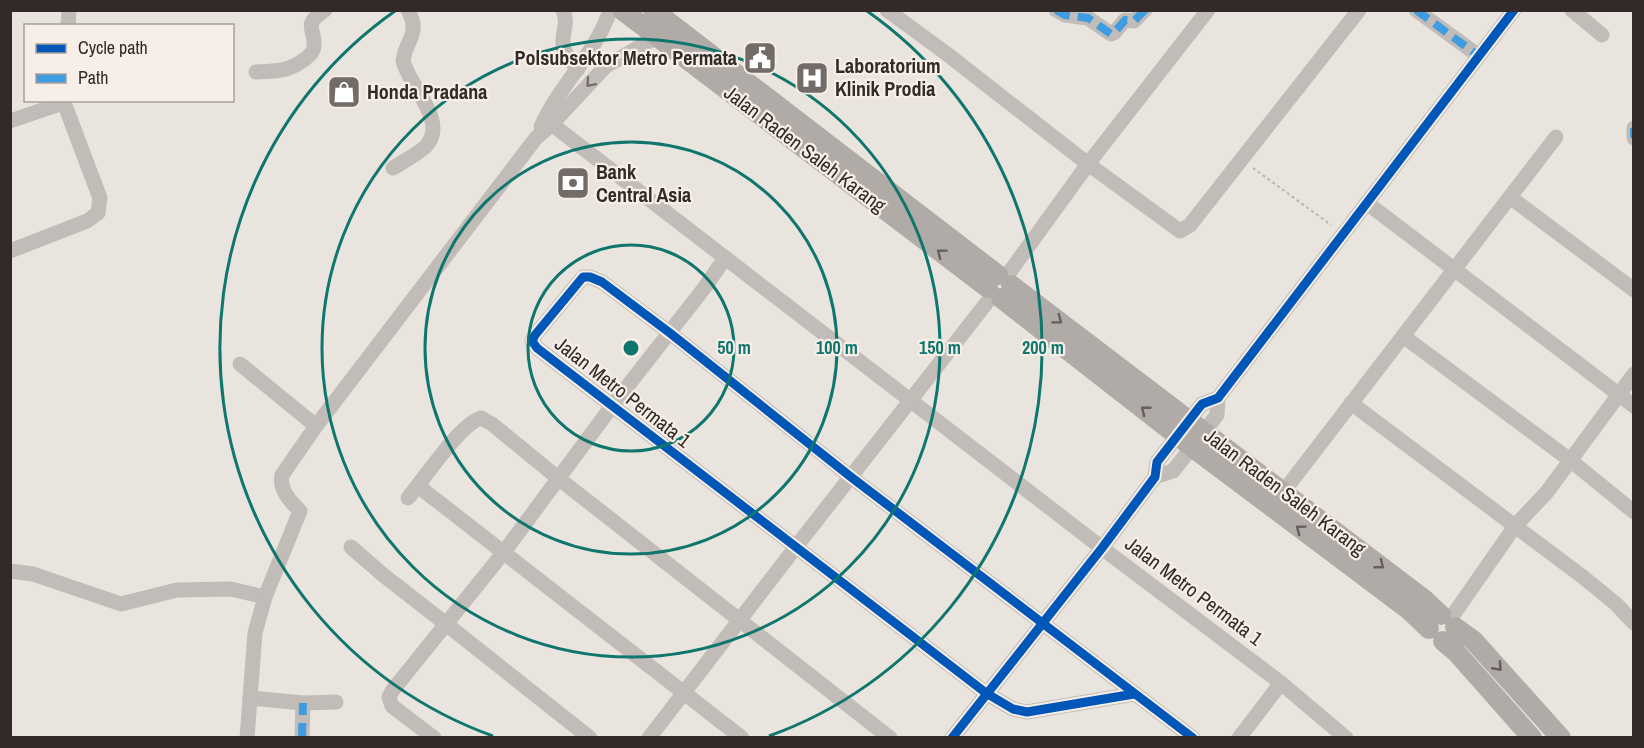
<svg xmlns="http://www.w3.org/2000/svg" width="1644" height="748" viewBox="0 0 1644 748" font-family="'Archivo Narrow',sans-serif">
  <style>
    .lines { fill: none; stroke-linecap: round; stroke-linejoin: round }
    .path { stroke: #bbb5b1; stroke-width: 2; stroke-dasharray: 3 3; stroke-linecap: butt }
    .minor { stroke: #c2bcb9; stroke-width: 15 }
    .major { stroke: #b1aba8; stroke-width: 20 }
    .quiet { stroke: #3e9ce0; stroke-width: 8; stroke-dasharray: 15 8; stroke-linecap: butt }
    .cycleway-casing { stroke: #f6eee7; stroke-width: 13 }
    .cycleway { stroke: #0057b8; stroke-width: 9 }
    .oneway { stroke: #736c69 }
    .oneway2 { stroke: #655e5b }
    .ring { fill: none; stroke: #0f766e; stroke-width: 3 }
    .labels { text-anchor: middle; stroke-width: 4.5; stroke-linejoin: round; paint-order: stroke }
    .poi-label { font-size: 20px; font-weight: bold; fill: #322a28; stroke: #f6eee7; text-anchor: start }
    .street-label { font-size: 20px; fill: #322a28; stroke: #f6eee7 }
    .centre { fill: #0f766e; stroke: #f6eee7; stroke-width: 3 }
    .ring-label { font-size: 18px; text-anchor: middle; font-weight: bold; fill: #0f766e; stroke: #f6eee7; stroke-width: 4.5; stroke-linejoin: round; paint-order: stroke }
  </style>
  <rect width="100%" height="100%" fill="#eae4df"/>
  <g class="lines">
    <polyline class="path" points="1253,168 1331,225"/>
    <g class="minor">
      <path d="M563 10C569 24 562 31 563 44 563 53 572 62 578 69"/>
      <polyline points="887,10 947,54 1088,164 1180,231 1190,225 1359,10"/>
      <polyline points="1056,10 1065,15 1088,18 1111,34 1114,33 1125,20 1134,21 1145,10"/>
      <polyline points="1416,10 1479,56"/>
      <polyline points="1572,10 1602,35"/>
      <polyline points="68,26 69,10"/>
      <path d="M256 72C266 71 279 72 289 68 297 65 313 56 314 47 316 28 301 26 325 10"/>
      <polyline points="545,119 1102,548 1281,683 1346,738"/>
      <polyline points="10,121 63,103"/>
      <path d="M541 127C559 85 596 54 610 10"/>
      <polyline points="1634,128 1634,138"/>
      <path d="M393 168C404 161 416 155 425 147 450 123 409 86 403 61 406 38 421 35 408 10"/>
      <polyline points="1510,197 1634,290"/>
      <polyline points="1367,203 1634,406"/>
      <polyline points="10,251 87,221 98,213 100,198 63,100"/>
      <polyline points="1006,277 1088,164 1208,10"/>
      <polyline points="1403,336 1570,460 1634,512"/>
      <polyline points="240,364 316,426"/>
      <polyline points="1351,403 1583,577 1616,604 1634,623"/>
      <polyline points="1155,477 1173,471 1192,447 1217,415 1218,398"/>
      <polyline points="418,486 742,738"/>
      <polyline points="1284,491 1556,137"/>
      <path d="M408 498C424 479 460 424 481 418L492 424 558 478 890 738"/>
      <polyline points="351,547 382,574 446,624 392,691 389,697 392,706 434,738"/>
      <polyline points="10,571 33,574 121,604 177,590 231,589 265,597"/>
      <polyline points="1451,618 1515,526 1547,492 1634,374"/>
      <polyline points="1134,694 1027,712 1013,709 986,693 537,348 532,341 535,335 583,277 590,277 602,282 670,333 851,477 1193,738"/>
      <polyline points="250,698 303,703 336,702"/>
      <path d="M247 738 255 633 265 597 300 511C290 501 279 490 282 475L316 426 536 138 552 124 606 66 657 37 663 29"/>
      <polyline points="302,738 303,703"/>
      <polyline points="590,738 446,624 504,552 612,406 705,287 725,258"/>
      <polyline points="649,738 795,548 992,296"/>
      <polyline points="952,738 1102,548 1155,477 1157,462 1198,409 1202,404 1218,398 1514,10"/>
      <polyline points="1239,738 1281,683"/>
    </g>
    <g class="major">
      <polyline points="622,10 988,288"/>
      <polyline points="653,10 998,275"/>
      <polyline points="1011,285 1425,600 1441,615"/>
      <polyline points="1001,298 1192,447 1409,610 1429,629"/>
      <polyline points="1455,627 1473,640 1561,738"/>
      <polyline points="1443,641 1456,652 1532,738"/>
    </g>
    <g class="quiet">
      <polyline points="1056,10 1065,15 1088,18 1111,34 1114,33 1125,20 1134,21 1145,10"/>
      <polyline points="1416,10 1479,56"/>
      <polyline points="1634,128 1634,138"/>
      <polyline points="302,738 303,703"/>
    </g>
    <defs>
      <g id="cycleway">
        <polyline points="1134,694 1027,712 1013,709 986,693 537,348 532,341 535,335 583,277 590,277 602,282 670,333 851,477 1193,738"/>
        <polyline points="952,738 1102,548 1155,477 1157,462 1198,409 1202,404 1218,398 1514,10"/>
      </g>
    </defs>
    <use href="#cycleway" class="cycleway-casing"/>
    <use href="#cycleway" class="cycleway"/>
  </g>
  <defs><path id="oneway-chevron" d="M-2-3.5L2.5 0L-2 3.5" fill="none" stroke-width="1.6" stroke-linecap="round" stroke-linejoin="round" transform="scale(1.5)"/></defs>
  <use class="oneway" href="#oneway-chevron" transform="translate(590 83) rotate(131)"/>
  <g class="oneway2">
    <use href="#oneway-chevron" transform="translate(941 253) rotate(-143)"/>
    <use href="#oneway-chevron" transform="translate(1058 320) rotate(37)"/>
    <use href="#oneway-chevron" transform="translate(1145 410) rotate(-142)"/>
    <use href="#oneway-chevron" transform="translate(1300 529) rotate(-143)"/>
    <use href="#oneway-chevron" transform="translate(1380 565) rotate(38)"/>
    <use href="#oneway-chevron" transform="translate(1498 667) rotate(48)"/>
  </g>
  <g class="ring">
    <circle cx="631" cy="348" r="103"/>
    <circle cx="631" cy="348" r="206"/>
    <circle cx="631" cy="348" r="309"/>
    <path d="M493 736A412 412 0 0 1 395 11M867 11A412 412 0 0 1 769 736"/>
  </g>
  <defs>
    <symbol id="civic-square" viewBox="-11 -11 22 22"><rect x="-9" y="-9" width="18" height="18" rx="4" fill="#726b68" stroke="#f6eee7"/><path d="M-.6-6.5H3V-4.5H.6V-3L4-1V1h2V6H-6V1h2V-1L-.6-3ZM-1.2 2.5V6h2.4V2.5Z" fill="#fff"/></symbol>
    <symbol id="hospital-square" viewBox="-11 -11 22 22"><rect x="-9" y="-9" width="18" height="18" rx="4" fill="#726b68" stroke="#f6eee7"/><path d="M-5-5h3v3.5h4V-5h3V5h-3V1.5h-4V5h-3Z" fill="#fff"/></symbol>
    <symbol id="shop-square" viewBox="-11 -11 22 22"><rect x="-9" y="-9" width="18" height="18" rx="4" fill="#726b68" stroke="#f6eee7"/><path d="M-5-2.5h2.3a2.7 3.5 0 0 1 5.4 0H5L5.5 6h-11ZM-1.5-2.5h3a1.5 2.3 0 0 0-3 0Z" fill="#fff"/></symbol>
    <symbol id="bank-square" viewBox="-11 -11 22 22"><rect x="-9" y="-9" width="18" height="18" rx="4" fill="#726b68" stroke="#f6eee7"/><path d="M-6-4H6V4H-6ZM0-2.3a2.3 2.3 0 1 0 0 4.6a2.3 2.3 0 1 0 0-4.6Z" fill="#fff"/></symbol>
  </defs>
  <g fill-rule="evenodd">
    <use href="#civic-square" x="741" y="39" width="38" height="38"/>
    <use href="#hospital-square" x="793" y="59" width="38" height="38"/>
    <use href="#shop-square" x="325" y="73" width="38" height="38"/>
    <use href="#bank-square" x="554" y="164" width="38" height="38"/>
  </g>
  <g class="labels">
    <g class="poi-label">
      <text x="737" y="65" text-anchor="end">Polsubsektor Metro Permata</text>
      <text x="835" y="73">Laboratorium<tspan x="835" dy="23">Klinik Prodia</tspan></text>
      <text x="367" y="99">Honda Pradana</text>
      <text x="596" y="179">Bank<tspan x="596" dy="23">Central Asia</tspan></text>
    </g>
    <g class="street-label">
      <text transform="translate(805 149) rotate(37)" y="7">Jalan Raden Saleh Karang</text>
      <text transform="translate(623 392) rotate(38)" y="7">Jalan Metro Permata 1</text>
      <text transform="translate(1285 492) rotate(37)" y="7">Jalan Raden Saleh Karang</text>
      <text transform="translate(1194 591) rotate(37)" y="7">Jalan Metro Permata 1</text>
    </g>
  </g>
  <circle cx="631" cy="348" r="9" class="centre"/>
  <g class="ring-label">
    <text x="734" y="354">50 m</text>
    <text x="837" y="354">100 m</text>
    <text x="940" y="354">150 m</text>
    <text x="1043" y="354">200 m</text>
  </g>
  <rect width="1644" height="748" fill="none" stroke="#322a28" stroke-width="24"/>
  <rect x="24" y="24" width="210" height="78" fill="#f6eee7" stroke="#a8a09b" stroke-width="1.5"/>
  <rect x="36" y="44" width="30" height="9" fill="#0057b8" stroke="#a8a09b" stroke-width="1.5"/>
  <text x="78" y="54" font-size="18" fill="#322a28">Cycle path</text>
  <rect x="36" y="74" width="30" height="9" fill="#3e9ce0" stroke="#a8a09b" stroke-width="1.5"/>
  <text x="78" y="84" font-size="18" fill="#322a28">Path</text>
</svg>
